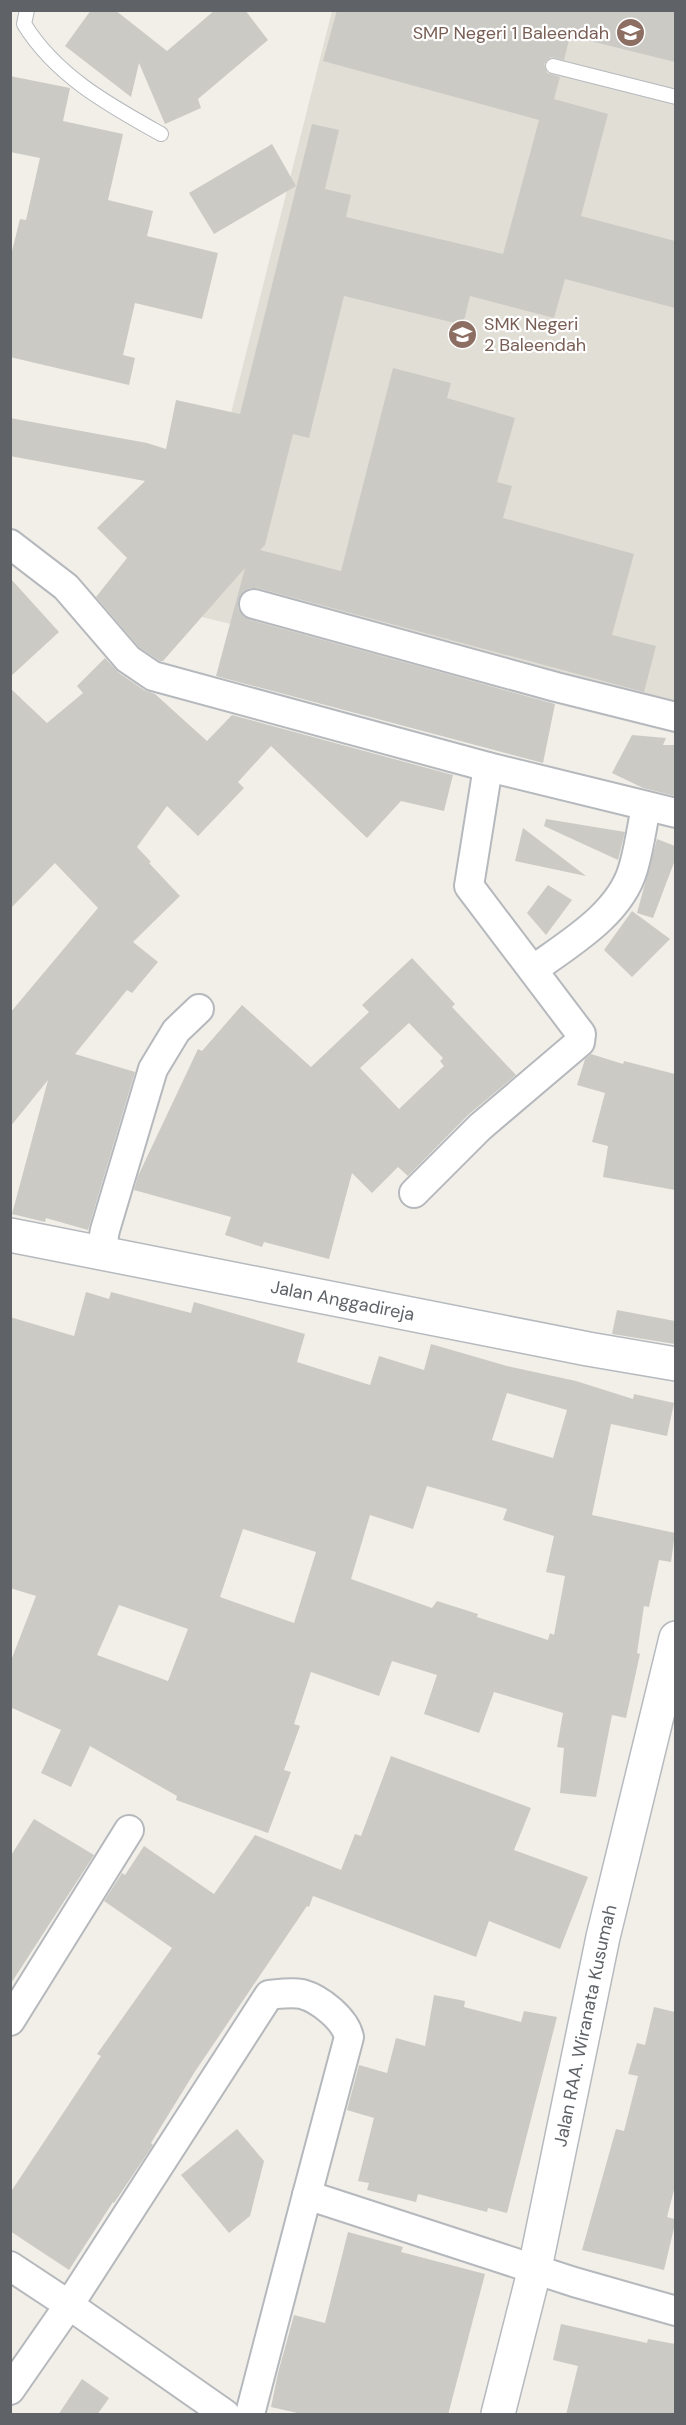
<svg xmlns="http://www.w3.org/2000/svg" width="686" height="2425" viewBox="0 0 686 2425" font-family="'DM Sans',sans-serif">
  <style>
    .education { fill: #e1ded6 }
    .building { fill: #cccac5; fill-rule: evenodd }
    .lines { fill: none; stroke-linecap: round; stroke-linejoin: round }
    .service-casing { stroke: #b5b8bc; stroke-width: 16 }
    .minor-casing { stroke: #b5b8bc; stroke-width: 32 }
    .secondary-casing { stroke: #b6babf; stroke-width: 36 }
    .service { stroke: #fff; stroke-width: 14 }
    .minor { stroke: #fff; stroke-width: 28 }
    .secondary { stroke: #fff; stroke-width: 33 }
    .labels { text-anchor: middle; stroke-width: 4.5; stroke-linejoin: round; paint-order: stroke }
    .education-label { font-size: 18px; fill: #785e54; stroke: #fff; text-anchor: end }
    .street-label { font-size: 18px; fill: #5f6368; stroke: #fff }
  </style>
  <rect width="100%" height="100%" fill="#f1efe8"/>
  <polygon class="education" points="332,11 675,11 675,730 181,612"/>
  <g class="building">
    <polygon points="91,10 115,10 167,51 215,10 245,10 268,40 198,99 201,108 165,124 139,63 131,97 65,46"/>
    <polygon points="337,10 675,10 675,62 570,36 564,60 551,57 544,64 547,73 560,77 554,99 608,114 581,216 675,241 675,308 565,279 554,318 470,296 463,325 344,296 309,438 293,434 265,545 260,550 341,571 393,368 451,383 447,398 515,418 497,482 512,486 503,518 634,554 612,635 656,646 644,692 258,588 250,588 243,592 238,600 238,608 242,615 250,620 555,704 543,763 216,676 245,568 163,661 160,661 139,647 96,597 127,558 97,528 145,481 10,456 10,418 147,443 166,449 176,400 240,414 312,124 339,130 325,189 351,195 346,217 503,254 539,120 323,61"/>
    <polygon points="10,76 70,88 63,121 123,134 108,200 153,211 147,236 218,253 202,319 135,303 123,355 135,358 129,385 10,357 10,259 20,219 26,220 40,158 10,152"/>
    <polygon points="272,144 296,186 214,234 189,193"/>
    <polygon points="10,578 59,632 10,677"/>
    <polygon points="105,658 119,673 144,690 155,694 207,741 232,715 453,775 444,811 401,801 367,838 271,746 238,782 244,788 198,836 167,806 137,847 151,862 149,863 180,896 133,942 158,962 132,993 127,990 75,1054 135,1072 88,1230 46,1218 45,1222 12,1214 48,1080 10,1127 10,1013 98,908 55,863 10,909 10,688 47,723 83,693 77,686"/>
    <polygon points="632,735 666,738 663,745 675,745 675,796 643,788 612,773"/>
    <polygon points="546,819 625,832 618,860 544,826"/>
    <polygon points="523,828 586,876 515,861"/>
    <polygon points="657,839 675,846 675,860 653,918 637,913"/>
    <polygon points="548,885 572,900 546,935 527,913"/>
    <polygon points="632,911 670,939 632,977 604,950"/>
    <path d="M412 958 455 1004 452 1007 516 1075 468 1115 408 1176 398 1167 372 1193 352 1173 329 1259 264 1242 262 1247 225 1235 231 1217 134 1190 138 1176 198 1049 202 1051 242 1005 311 1067 369 1012 362 1005ZM409 1023 443 1058 440 1061 444 1066 399 1109 360 1068Z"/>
    <polygon points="591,1054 623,1064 624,1061 675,1074 675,1190 603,1177 608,1146 592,1142 605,1093 577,1085 585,1059"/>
    <path d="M86 1292 109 1299 111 1292 191 1313 194 1302 305 1334 297 1362 370 1385 379 1356 424 1370 431 1344 507 1366 576 1381 633 1399 634 1394 674 1403 667 1436 611 1424 592 1515 675 1533 671 1562 659 1560 649 1607 644 1606 637 1653 640 1654 626 1718 612 1715 596 1797 560 1793 564 1748 557 1747 563 1713 494 1692 479 1733 424 1714 437 1675 392 1661 379 1696 311 1672 294 1724 300 1726 284 1770 291 1772 268 1833 176 1800 177 1796 90 1746 71 1787 41 1773 61 1730 10 1707V1663L36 1596 10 1588V1317L74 1336ZM507 1393 567 1410 553 1458 492 1440ZM427 1486 507 1509 503 1520 554 1536 546 1572 565 1576 554 1635 550 1633 548 1640 477 1617 478 1614 437 1601 432 1608 351 1579 370 1515 413 1529ZM243 1529 316 1552 294 1623 220 1597ZM119 1605 188 1629 168 1681 97 1655Z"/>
    <polygon points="617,1310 675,1321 675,1344 612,1334"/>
    <polygon points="391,1756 531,1808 514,1850 588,1877 560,1949 489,1921 476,1957 313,1896 309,1907 307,1906 194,2073 151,2143 153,2145 114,2203 113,2202 69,2270 10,2231 10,2193 101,2056 97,2054 172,1948 104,1901 122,1873 125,1875 144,1846 214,1894 255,1835 341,1870 355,1834 361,1836"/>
    <polygon points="34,1819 94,1855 10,1985 10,1857"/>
    <polygon points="434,1995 465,2001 464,2007 521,2022 524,2011 557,2017 507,2213 488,2208 487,2212 418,2194 416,2202 367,2190 369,2183 358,2181 374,2118 347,2110 359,2065 387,2073 396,2038 425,2046"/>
    <polygon points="654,2007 675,2012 675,2186 667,2217 675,2219 675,2224 664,2270 582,2250 616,2129 624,2131 638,2076 628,2074 637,2043 645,2045"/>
    <polygon points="237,2129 264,2161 250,2216 229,2233 181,2175"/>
    <polygon points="348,2232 403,2247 401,2252 485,2274 448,2415 306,2415 271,2407 278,2373 294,2315 325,2323"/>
    <polygon points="561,2324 647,2343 648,2339 675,2344 675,2415 566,2415 578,2366 553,2360"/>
    <polygon points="82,2379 109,2398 97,2415 58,2415"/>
  </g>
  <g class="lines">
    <defs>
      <g id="service">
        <path d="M27 10 24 24C56 76 109 105 161 134"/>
        <polyline points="553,66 676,97"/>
      </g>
      <g id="minor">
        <polyline points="10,544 66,587 128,659 153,676 488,767 676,813"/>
        <polyline points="254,604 556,687 676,717"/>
        <path d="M534 969C570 943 620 914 633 869 639 849 642 827 646 806"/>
        <polyline points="414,1193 480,1127 580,1042 581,1034 469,886 488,767"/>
        <polyline points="101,1252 105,1230 153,1069 176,1031 199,1009"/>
        <polyline points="10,2021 129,1830"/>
        <path d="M10 2266 69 2305 269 1995C279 1994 291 1992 302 1994 320 1999 345 2019 349 2037L307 2195"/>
        <polyline points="10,2390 69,2305 225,2414"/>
        <polyline points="250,2414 307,2195 574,2282 676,2311"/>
      </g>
      <g id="secondary">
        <path id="s1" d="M10 1235 588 1349 676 1364"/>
        <path id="s2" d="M498 2414 535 2268 603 1937 676 1638"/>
      </g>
    </defs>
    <use href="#service" class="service-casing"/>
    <use href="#minor" class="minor-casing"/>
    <use href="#secondary" class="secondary-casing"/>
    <use href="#service" class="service"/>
    <use href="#minor" class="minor"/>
    <use href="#secondary" class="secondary"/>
  </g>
  <defs>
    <symbol id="school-disc" viewBox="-11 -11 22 22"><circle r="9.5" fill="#8d6e63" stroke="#fff"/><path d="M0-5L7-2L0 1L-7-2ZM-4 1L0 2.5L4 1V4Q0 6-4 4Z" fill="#fff"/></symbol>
  </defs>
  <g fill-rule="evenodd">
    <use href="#school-disc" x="614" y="16" width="33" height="33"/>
    <use href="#school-disc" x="446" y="318" width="33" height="33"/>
  </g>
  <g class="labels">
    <g class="education-label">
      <text x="609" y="39">SMP Negeri 1 Baleendah</text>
      <text x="484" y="330" text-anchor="start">SMK Negeri<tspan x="484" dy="21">2 Baleendah</tspan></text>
    </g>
    <g class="street-label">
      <text dy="6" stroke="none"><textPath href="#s1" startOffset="339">Jalan Anggadireja</textPath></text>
      <text dy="6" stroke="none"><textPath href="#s2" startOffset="398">Jalan RAA. Wiranata Kusumah</textPath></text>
    </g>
  </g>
  <rect width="686" height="2425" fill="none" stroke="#5f6368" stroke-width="24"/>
</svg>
